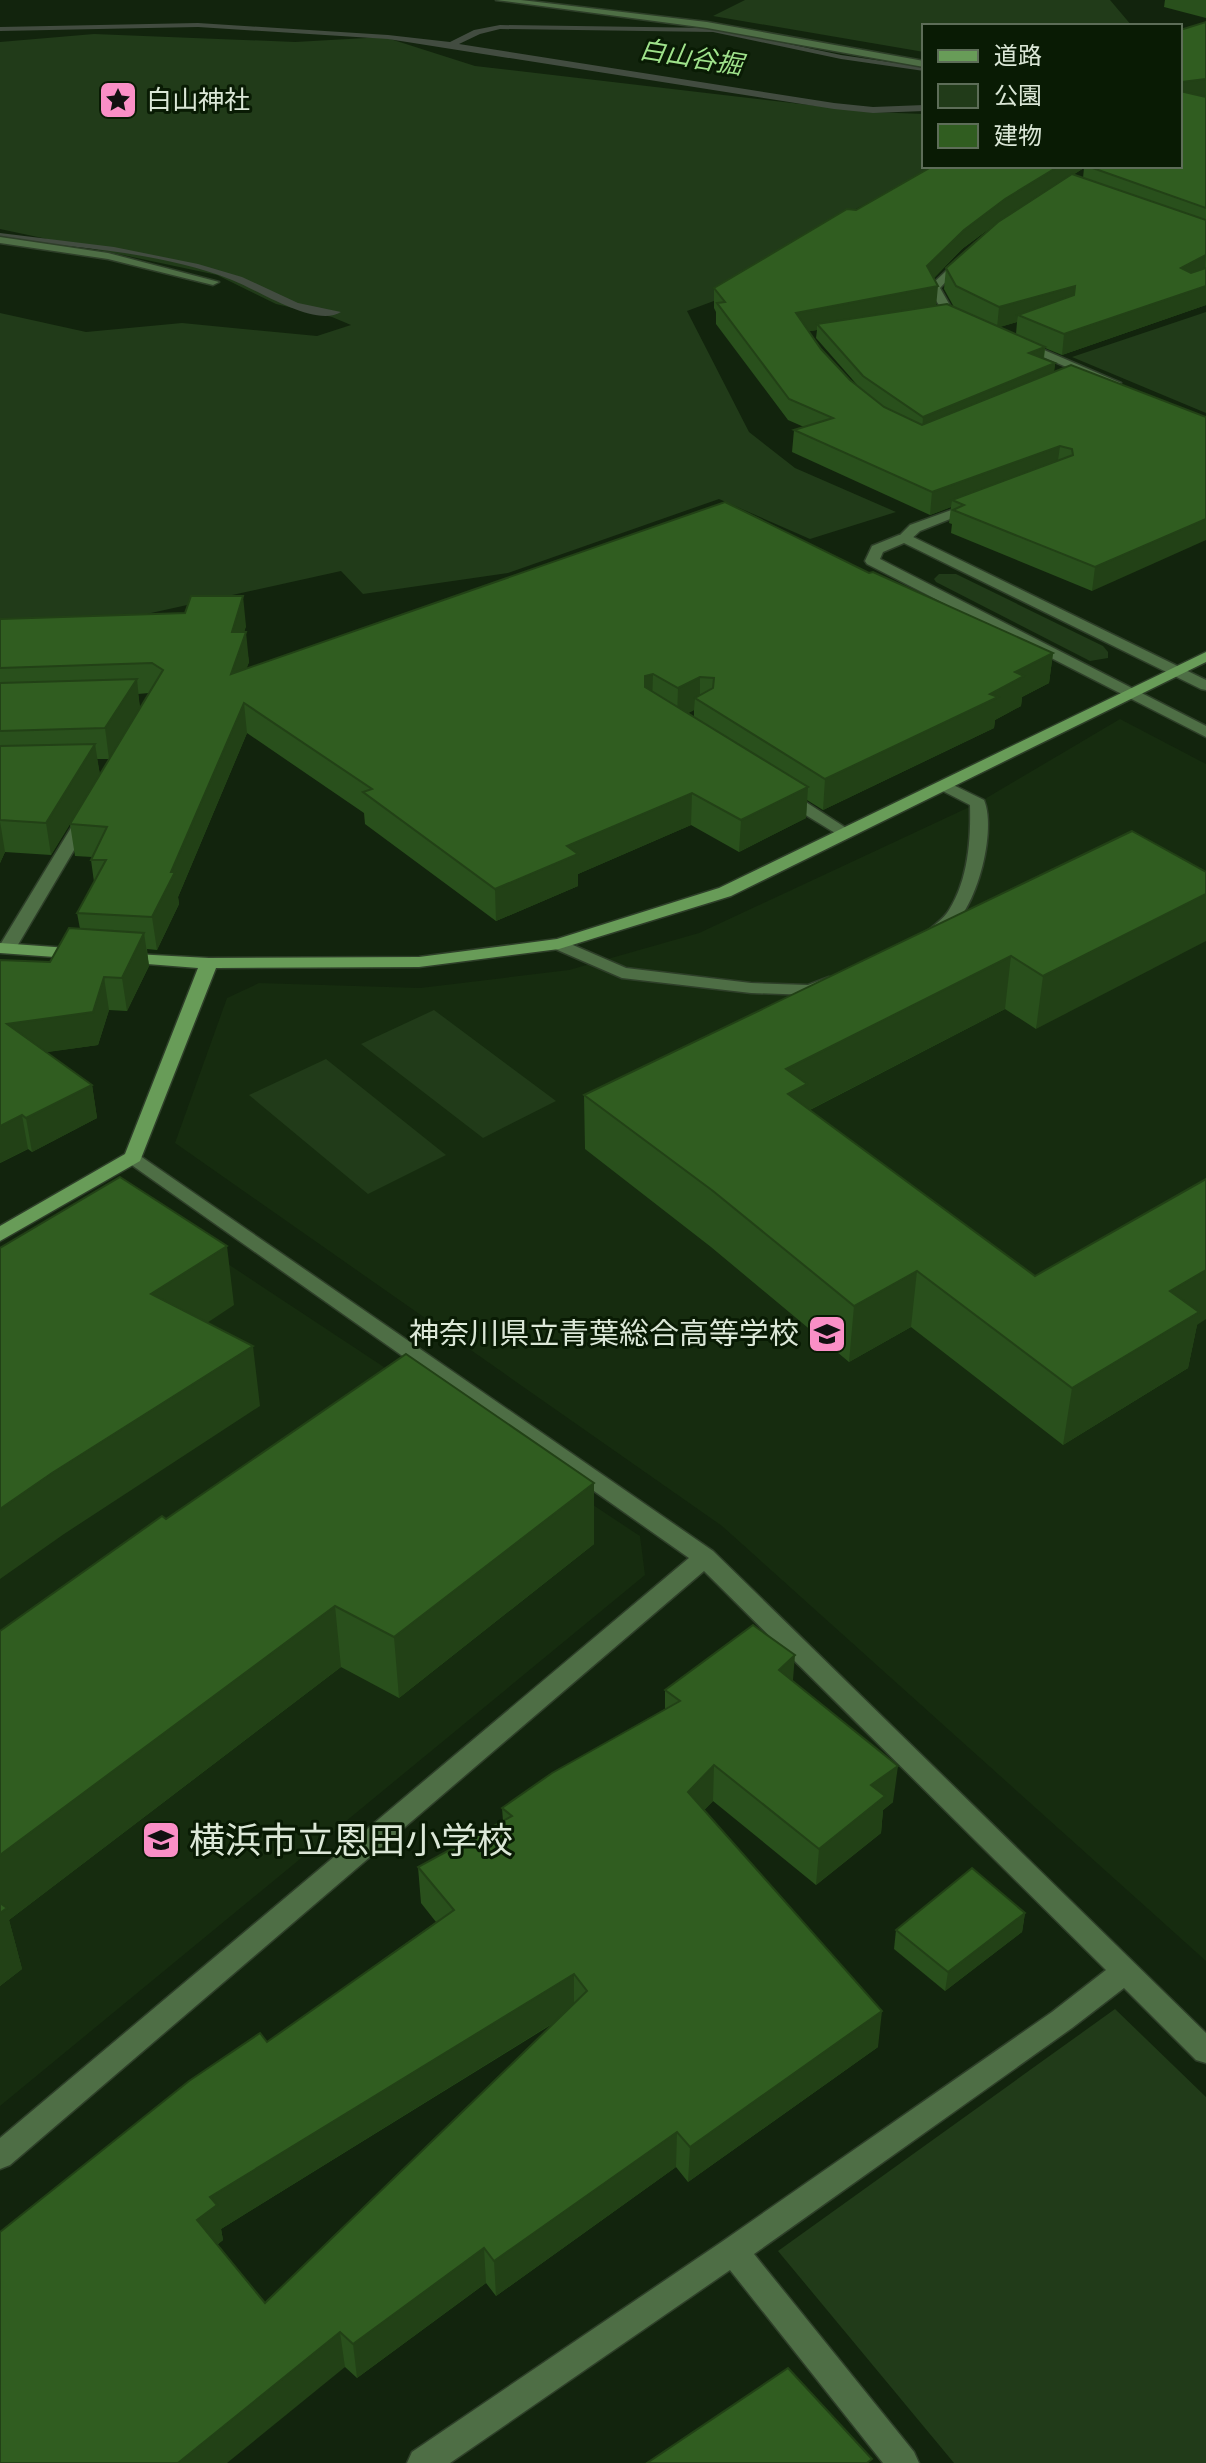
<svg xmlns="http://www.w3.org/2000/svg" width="1206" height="2463" viewBox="0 0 1206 2463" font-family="'PT Sans Narrow','Noto Sans JP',sans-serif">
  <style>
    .built { fill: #162c0f }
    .green { fill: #213b19 }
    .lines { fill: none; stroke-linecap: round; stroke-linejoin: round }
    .stream { fill: #424c40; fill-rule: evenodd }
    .lane-casing { stroke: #2e3f29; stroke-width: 3 }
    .street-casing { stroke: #2e3f29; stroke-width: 3 }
    .secondary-casing { stroke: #2e3f29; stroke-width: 3 }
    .lane { fill: #4e6e45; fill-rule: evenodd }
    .street { fill: #4e6e45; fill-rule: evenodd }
    .secondary { fill: #689c58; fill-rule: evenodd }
    .wall { fill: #29501c; fill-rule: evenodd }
    .shaded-wall { fill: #224116 }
    .building { fill: #305d20; stroke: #224116; stroke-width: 2; fill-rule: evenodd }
    .labels { text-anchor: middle; stroke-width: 6; stroke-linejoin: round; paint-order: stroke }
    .far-water-label { font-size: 26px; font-style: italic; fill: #9fe28b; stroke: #091b04 }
    .far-poi-label { font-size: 26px; fill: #dbe7d7; stroke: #091b04; text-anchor: start }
    .poi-label { font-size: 30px; fill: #dbe7d7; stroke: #091b04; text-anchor: end }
    .near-poi-label { font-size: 36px; fill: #dbe7d7; stroke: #091b04; text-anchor: start }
  </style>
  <rect width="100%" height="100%" fill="#12240d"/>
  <g class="built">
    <polygon points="1120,719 1206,764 1206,1961 722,1526 175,1143 227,998 259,983 420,988 569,970 699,933 978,803"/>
    <polygon points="125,1196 640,1536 645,1575 0,2106 0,1261"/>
  </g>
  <g class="green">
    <polygon points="745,0 1110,0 1132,26 924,26 924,52 713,16"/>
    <polygon points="94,34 295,42 384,37 475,66 870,112 924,114 924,166 938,166 812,232 791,272 687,311 749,432 795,468 896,512 810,539 719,499 508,573 363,594 341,571 133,617 0,621 0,313 86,332 182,323 317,336 351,325 332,317 276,304 217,275 0,229 0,42"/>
    <polygon points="1206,312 1206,413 1072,357"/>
    <polygon points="939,574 956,574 1103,646 1108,652 1108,658 1090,661 936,582 934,579"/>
    <polygon points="434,1010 556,1101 483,1138 361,1044"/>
    <polygon points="326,1059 446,1155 368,1194 249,1095"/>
    <polygon points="1115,2009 1206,2097 1206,2463 954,2463 778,2251"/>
  </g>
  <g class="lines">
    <g class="stream">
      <polygon points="198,23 388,35 450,42 474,30 500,25 713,28 841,55 924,67 924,71 841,59 713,32 500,29 480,34 459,44 834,103 873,107 924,105 924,111 873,113 834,109 388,39 198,27 0,31 0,27"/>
      <path d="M0 233 114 247 198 264 242 277 298 303 341 312C315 328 258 290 232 280 162 252 74 247 0 239Z"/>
    </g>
    <defs>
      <g id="lane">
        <polygon points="968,504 980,507 920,531 909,541 897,538 910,525"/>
        <path d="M943 780 984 800C998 832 974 928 935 938L926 933C933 925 943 920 949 910 968 880 971 840 970 805L937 788 935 785Z"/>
        <polygon points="559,939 626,968 751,983 808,985 829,977 838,982 810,995 751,993 622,978 553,948 550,944"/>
      </g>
      <g id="street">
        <polygon points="496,0 521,0 707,22 924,61 924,67 707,28"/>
        <polygon points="0,237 108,253 219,282 213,285 108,259 0,243"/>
        <polygon points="963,255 968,258 940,288 952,309 970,320 964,323 944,313 928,288"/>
        <polygon points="1015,341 1023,341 1121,383 1111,386 1015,345"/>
        <polygon points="899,535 909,535 1206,680 1206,690 1201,689 904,543 883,552 880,559 1206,726 1206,737 867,564 865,561 872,546"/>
        <polygon points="784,790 790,792 854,833 846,838 840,836 778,798 776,795"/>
        <polygon points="85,813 93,818 16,948 13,952 1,952 0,945 77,818"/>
        <polygon points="133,1151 713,1551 1206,2033 1206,2063 1196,2060 1124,1988 1072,2028 754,2254 914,2452 919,2463 883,2463 730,2270 450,2463 407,2463 412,2452 723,2241 1052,2012 1106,1970 704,1571 10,2165 0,2169 0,2138 689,1558 126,1161 123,1157"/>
      </g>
      <g id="secondary">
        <polygon points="1206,652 1206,662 731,896 559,949 419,967 216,968 140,1161 0,1241 0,1226 125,1154 198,968 122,962 113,957 116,953 209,958 419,957 557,939 719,888"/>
        <polygon points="0,943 82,949 91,954 82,959 0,953"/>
      </g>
    </defs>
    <use href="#lane" class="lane-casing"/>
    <use href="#street" class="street-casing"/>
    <use href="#secondary" class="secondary-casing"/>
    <use href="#lane" class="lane"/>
    <use href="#street" class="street"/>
    <use href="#secondary" class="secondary"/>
  </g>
  <g class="wall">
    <polygon points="1165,0 1206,0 1206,18 1164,7"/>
    <path d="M1206 97V305L1062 355 1045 348 1044 359 1055 363 1054 372 1206 417 1092 591 951 533 952 524 949 523 951 507 930 515 792 452 794 430 804 427 788 420 716 324V312L714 308V288L856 210 933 166H1180ZM1084 168 1083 178 1073 175 1079 171ZM993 226 946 268 944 289 954 307 968 314 936 306 934 278 962 249ZM1017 322 1016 334 999 327ZM817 330 816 338 859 387 850 380 821 349 809 331Z"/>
    <path d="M869 573 1053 653 1049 683 1022 697 1021 706 995 720 994 728 823 810 807 800 806 818 739 852 691 825 578 874V886L496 921 365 824 364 813 247 733 178 897 179 904 157 950 147 949 149 966 127 1011 109 1010 98 1045 46 1052 92 1085 97 1118 32 1152 28 1149 0 1163 50 962 80 929 77 913 94 882 91 860 92 857 75 856 70 824 100 775 51 855 5 852 0 863V619L246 626 244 632 249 662 246 669ZM149 693 140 708 138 694ZM694 710V717L688 713ZM97 759H109L100 775Z"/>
    <polygon points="1132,831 1036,1029 1005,1009 810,1110 1035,1276 1197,1325 1188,1368 1063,1445 911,1327 849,1362 711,1247 585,1149 584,1095"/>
    <polygon points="594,1483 594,1544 399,1698 341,1667 9,1920 22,1969 0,1986 0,1631 166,1519"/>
    <path d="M793 1681 893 1802 883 1810 881 1833 816 1885 713 1801 704 1810 878 2047 688 2182 676 2167 496 2296 486 2283 357 2378 345 2367 0 2463 267 2042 436 1922 421 1903 418 1867 503 1821 502 1808 665 1710V1690ZM554 2023 265 2303 217 2245 223 2240 221 2229Z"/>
    <polygon points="1025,1913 1022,1932 945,1991 894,1949 896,1930"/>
  </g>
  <g class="shaded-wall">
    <polygon points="1206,79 1206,97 1180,100 1180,89 1182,82"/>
    <polygon points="1059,166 1085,166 1084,168 1003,218 962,249 926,286 927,266 964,230 1005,199"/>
    <polygon points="1206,255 1205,274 1178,288 1181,268"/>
    <polygon points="938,286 936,307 817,324 817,330 795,334 796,313"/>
    <polygon points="1075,286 1073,307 1018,315 1017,322 997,328 999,307"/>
    <polygon points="1206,286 1206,305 1062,355 1064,334"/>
    <polygon points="1045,347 1043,362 1029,353"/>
    <polygon points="1055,363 1053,377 922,432 923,417"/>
    <polygon points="1060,446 1057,468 952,500 951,507 930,515 932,492"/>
    <polygon points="1206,519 1206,540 1092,591 1095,567"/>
    <polygon points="243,596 246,626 235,661 232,632"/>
    <polygon points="246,632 249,662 234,705 231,674"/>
    <polygon points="1053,653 1049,683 1022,697 1021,706 995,720 994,728 823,810 825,779 990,694 1015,672"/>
    <polygon points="653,674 652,704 645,706 645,676"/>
    <polygon points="700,677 700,701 695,698 694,710 677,719 678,688"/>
    <polygon points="137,679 140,709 109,759 105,728"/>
    <polygon points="244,703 247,733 178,897 179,904 157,950 152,917"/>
    <polygon points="95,744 100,775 51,855 46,823"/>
    <polygon points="808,787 806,818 739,852 741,820"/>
    <polygon points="692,793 691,825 578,874 578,886 496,921 495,889 567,846"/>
    <polygon points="0,821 5,852 0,863"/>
    <polygon points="1206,894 1206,941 1036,1029 1043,976"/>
    <polygon points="144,933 149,966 127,1011 122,978"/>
    <polygon points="1011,956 1005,1009 786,1122 786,1069"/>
    <polygon points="104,977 109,1010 98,1045 13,1057 7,1024"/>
    <polygon points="92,1085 97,1118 32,1152 26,1118"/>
    <polygon points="22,1115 28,1149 0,1163 0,1126"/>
    <polygon points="227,1246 234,1305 160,1354 151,1294"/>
    <polygon points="1206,1270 1206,1319 1197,1325 1188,1368 1063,1445 1072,1388 1170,1291"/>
    <polygon points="917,1271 911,1327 849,1362 854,1306"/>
    <polygon points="253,1346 260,1406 64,1534 0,1579 0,1509 52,1473"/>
    <polygon points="594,1483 594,1544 399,1698 394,1637"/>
    <polygon points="335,1606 341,1667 9,1920 22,1969 0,1986 0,1855"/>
    <polygon points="795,1655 792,1692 779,1670"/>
    <polygon points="714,1765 713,1801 687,1828 688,1792"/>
    <polygon points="898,1766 893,1802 883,1810 881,1833 816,1885 819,1849 871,1785"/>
    <polygon points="1025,1913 1022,1932 945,1991 948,1972"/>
    <polygon points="574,1974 574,2010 221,2229 223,2240 204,2255 197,2220 210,2197"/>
    <polygon points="882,2011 878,2047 688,2182 690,2147"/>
    <polygon points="677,2132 676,2167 496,2296 494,2261"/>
    <polygon points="484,2248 486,2283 357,2378 353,2344"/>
    <polygon points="340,2332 345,2367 227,2463 178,2463"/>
  </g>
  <g class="building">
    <polygon points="1206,22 1206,79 1182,82 1180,89 1180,30"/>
    <polygon points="1180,91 1206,97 1206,208 1087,166 1180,166"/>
    <polygon points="933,166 1059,166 1005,199 964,230 927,266 938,286 796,313 821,349 850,380 884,407 922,425 1071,365 1206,417 1206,519 1095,567 953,510 964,505 952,500 1073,455 1072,449 1060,446 932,492 794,430 833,418 789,399 717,303 725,302 714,288 847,209 856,210"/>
    <polygon points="1072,174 1206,220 1206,255 1181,268 1191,273 1206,268 1206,286 1064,334 1018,315 1074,295 1075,286 999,307 956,286 946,268 998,222"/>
    <polygon points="947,304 1045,347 1029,353 1055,363 923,417 863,376 817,324"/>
    <polygon points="725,502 869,573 873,572 1053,653 1015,672 1024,676 990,694 998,697 825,779 695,698 713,688 714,678 700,677 678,688 653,674 645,676 645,687 808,787 741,820 692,793 567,846 578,854 495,889 363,792 372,789 244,703 171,872 175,872 152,917 77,913 106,860 91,860 107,827 70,824 163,670 152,663 0,668 0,619 185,613 191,596 243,596 232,632 246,632 231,674"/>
    <polygon points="137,679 105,728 0,731 0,683"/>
    <polygon points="95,744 46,823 0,820 0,746"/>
    <polygon points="1132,831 1206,872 1206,894 1043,976 1011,956 786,1069 807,1084 788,1094 1035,1276 1206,1179 1206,1270 1170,1291 1199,1312 1072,1388 917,1271 854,1306 713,1191 584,1095"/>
    <polygon points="69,928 144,933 122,978 104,977 93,1012 7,1024 92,1085 26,1118 22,1115 0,1126 0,960 50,962"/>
    <polygon points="120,1177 227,1246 151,1294 253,1346 52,1473 0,1509 0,1248"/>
    <polygon points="406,1354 594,1483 394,1637 335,1606 0,1855 0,1631 162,1516 166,1519"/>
    <path d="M753 1625 795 1655 779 1670 898 1766 871 1785 885 1796 819 1849 714 1765 688 1792 882 2011 690 2147 677 2132 494 2261 484 2248 353 2344 340 2332 178 2463H0V2232L189 2081 260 2033 267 2042 454 1910 418 1867 512 1816 502 1808 552 1773 680 1701 665 1690ZM574 1974 587 1991 265 2303 197 2220 217 2205 210 2197Z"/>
    <polygon points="972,1868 1025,1913 948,1972 896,1930"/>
    <polygon points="0,1903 7,1908 0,1913"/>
    <polygon points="788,2368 872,2459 867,2463 647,2463"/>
  </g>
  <defs>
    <symbol id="sight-square" viewBox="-11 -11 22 22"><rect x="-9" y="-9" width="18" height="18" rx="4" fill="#fa8fc6" stroke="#091b04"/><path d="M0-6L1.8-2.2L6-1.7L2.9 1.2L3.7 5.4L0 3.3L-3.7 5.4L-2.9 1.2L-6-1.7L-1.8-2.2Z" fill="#111"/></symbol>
    <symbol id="school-square" viewBox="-11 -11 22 22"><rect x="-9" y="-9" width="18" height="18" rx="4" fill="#fa8fc6" stroke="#091b04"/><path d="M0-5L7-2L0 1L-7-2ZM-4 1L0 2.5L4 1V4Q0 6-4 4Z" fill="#111"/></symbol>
  </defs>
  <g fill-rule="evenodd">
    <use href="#sight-square" x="96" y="78" width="44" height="44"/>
    <use href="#school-square" x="805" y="1312" width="44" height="44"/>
    <use href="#school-square" x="139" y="1818" width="44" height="44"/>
  </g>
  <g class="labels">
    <g class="far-water-label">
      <text transform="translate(691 57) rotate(9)" y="9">白山谷掘</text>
    </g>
    <g class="far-poi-label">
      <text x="146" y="109">白山神社</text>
    </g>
    <g class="poi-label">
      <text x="799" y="1344">神奈川県立青葉総合高等学校</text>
    </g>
    <g class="near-poi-label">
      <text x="189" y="1853">横浜市立恩田小学校</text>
    </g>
  </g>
  <rect x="922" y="24" width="260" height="144" fill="#091b04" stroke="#5d6d58" stroke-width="2"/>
  <rect x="938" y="50" width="40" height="12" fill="#689c58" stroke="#5d6d58" stroke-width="2"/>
  <text x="994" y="64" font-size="24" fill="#dbe7d7">道路</text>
  <rect x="938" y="84" width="40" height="24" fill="#213b19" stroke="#5d6d58" stroke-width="2"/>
  <text x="994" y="104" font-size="24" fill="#dbe7d7">公園</text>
  <rect x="938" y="124" width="40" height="24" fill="#305d20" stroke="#5d6d58" stroke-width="2"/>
  <text x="994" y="144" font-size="24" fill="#dbe7d7">建物</text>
</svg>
